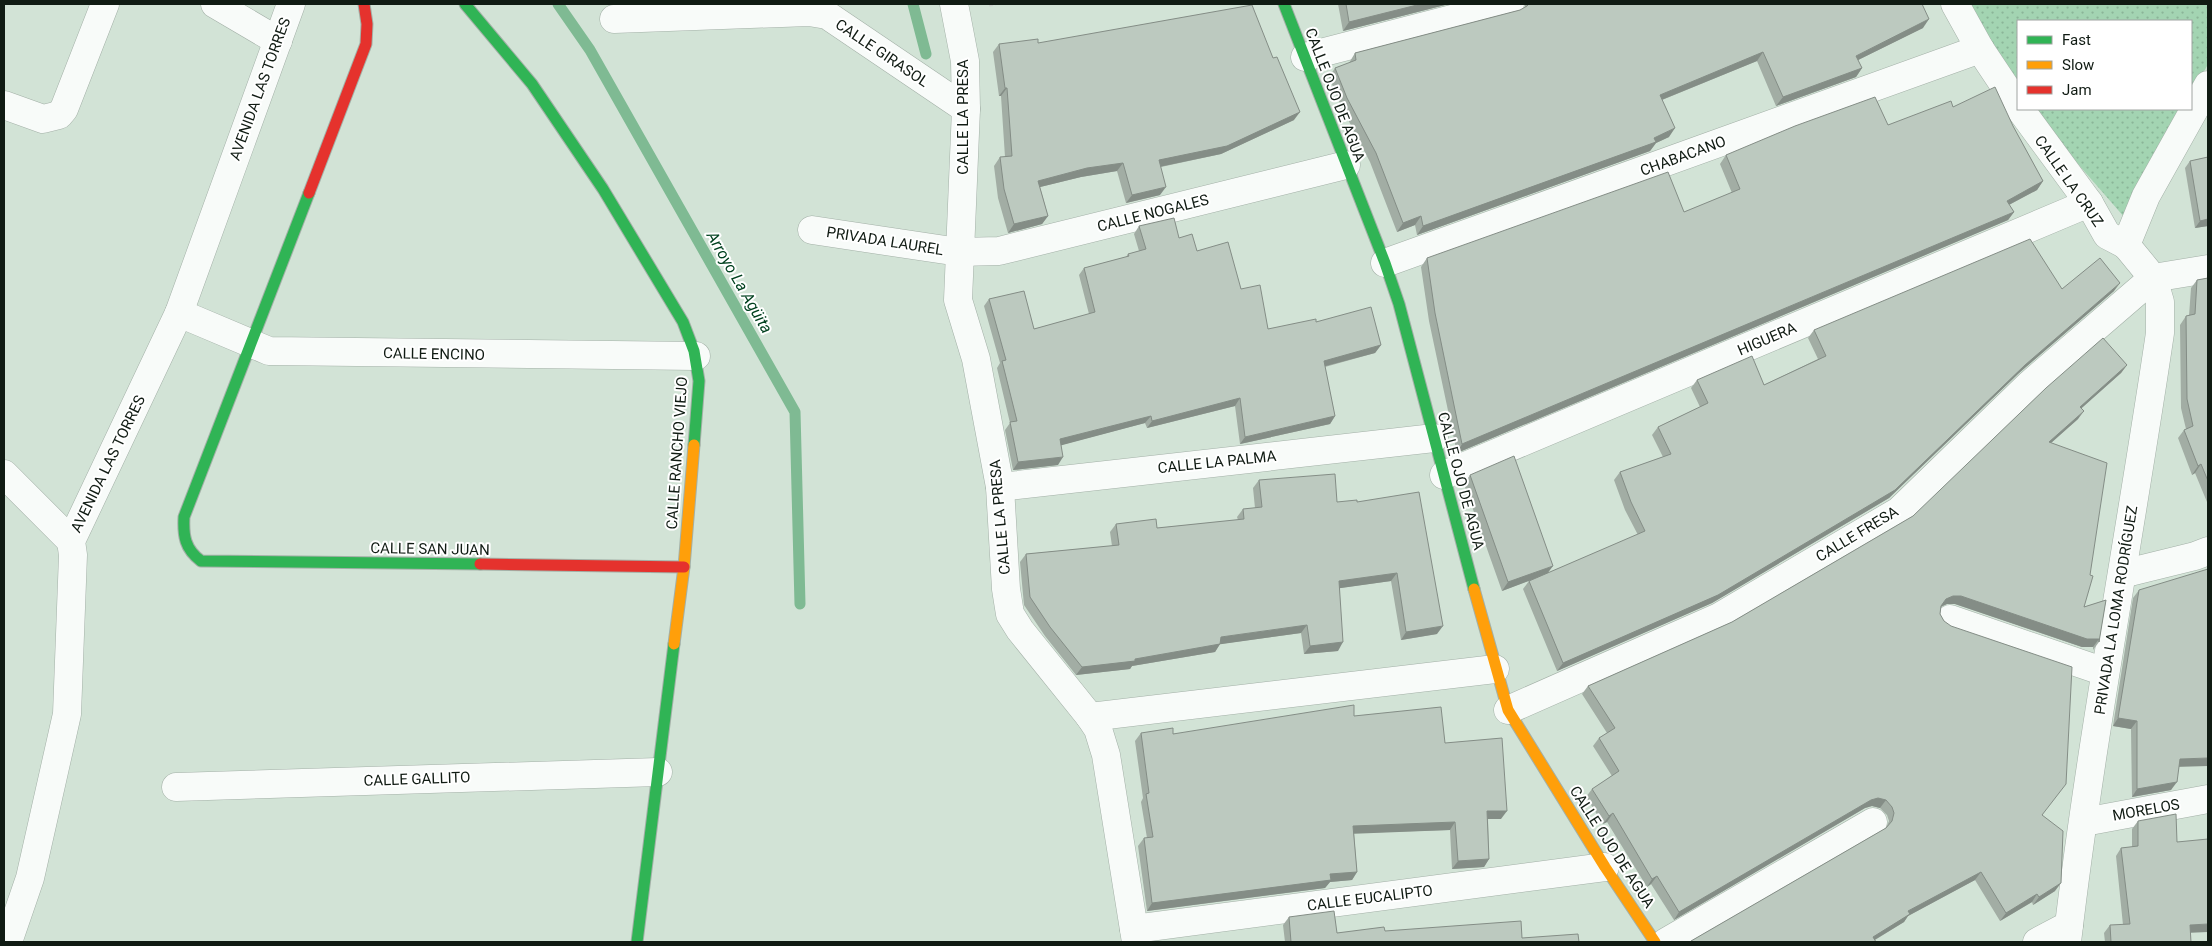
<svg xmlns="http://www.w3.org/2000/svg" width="2212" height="946" viewBox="0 0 2212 946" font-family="Roboto,sans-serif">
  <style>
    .park { fill: url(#park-dots) }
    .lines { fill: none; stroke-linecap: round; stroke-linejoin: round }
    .stream { stroke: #7fba93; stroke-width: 11 }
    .street-casing { stroke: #a3b0a7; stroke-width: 29 }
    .fast-casing { stroke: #a3b0a7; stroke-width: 13 }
    .slow-casing { stroke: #a3b0a7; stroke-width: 13 }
    .jam-casing { stroke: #a3b0a7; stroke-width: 13 }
    .path { stroke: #cdd2ce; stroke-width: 3; stroke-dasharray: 4 2.5; stroke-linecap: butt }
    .street { stroke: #f8fbf9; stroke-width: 28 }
    .fast { stroke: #30b455; stroke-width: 11 }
    .slow { stroke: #ff9f0a; stroke-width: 11 }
    .jam { stroke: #e5322d; stroke-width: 11 }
    .wall { fill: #a2ada4 }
    .shaded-wall { fill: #848d86 }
    .building { fill: #bcc9bf; stroke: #848d86 }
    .labels { text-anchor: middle; stroke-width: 4; stroke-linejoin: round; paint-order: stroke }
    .street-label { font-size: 15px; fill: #101b13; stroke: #fff }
    .water-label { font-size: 16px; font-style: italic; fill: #01411f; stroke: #fff }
  </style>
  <defs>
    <pattern id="park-dots" width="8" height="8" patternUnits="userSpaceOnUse" patternTransform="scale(1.25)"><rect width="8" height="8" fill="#a3d4b2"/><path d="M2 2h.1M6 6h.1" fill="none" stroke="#8bb598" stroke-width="1.8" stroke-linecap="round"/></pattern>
  </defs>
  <rect width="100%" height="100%" fill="#d2e3d6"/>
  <g class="park">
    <polygon points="1968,4 2208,4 2208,64 2191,96 2191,21 2018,21 2018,90"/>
    <polygon points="2030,109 2184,109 2125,218"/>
  </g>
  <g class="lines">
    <g class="stream">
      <polyline points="558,4 590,50 795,412 800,604"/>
      <polyline points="913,4 926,54"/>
    </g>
    <defs>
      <g id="street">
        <polyline points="215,4 278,41"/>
        <polyline points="954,4 965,61 966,109 958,300 976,359 1000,487 1006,589 1010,614 1020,630 1090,717 1098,729 1106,755 1136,942"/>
        <polyline points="1955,4 1980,49 2018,106"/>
        <polyline points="614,19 809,12 827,15 966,109"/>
        <polyline points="1305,57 1510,4"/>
        <polyline points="4,105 43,119 59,115 64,109 105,4"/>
        <polyline points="2020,109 2089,203 2107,235 2126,245"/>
        <polyline points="812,230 959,252 999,251 1346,165"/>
        <polyline points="2126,245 2146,196 2208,85"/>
        <polyline points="1385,263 1980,49"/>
        <polyline points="2153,278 2208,269"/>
        <polyline points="179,313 269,351 696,356"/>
        <polyline points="4,474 71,541"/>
        <polyline points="1444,475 2089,203"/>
        <polyline points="1000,487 1434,438"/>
        <polyline points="2122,574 2195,556 2208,551"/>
        <polyline points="1950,619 2105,672"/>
        <polyline points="1508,710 1719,617 1899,511 2030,384 2153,278"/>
        <polyline points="1090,717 1495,669"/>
        <polyline points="176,787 658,772"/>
        <polyline points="2084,822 2208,799"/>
        <polyline points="1134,929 1605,867"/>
        <polyline points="8,942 30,878 67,714 73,555 71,541 179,313 291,4"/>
        <polyline points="1666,942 1873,822"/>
        <polyline points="2037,942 2069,925"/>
        <path d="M2067 942C2091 738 2130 536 2160 333V302L2153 278 2126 245"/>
      </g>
      <g id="fast">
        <polyline points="465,4 532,84 603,189 683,322 694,351 699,381 694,445"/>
        <polyline points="1284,4 1385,263 1399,304 1474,589"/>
        <path d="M309 193 184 517C183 536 185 549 201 561L480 564"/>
        <polyline points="637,942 674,644"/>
      </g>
      <g id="slow">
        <polyline points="1474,589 1508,710 1605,867 1655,942"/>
        <polyline points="674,644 684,567 694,445"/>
      </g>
      <g id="jam">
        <polyline points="309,193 366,44 367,24 364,4"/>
        <polyline points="480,564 684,567"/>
      </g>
    </defs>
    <use href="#street" class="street-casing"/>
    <use href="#fast" class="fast-casing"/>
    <use href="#slow" class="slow-casing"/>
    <use href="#jam" class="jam-casing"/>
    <polyline class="path" points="989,5 996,4"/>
    <use href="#street" class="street"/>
    <use href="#fast" class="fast"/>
    <use href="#slow" class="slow"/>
    <use href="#jam" class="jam"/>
  </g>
  <g class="wall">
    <polygon points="1338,4 1449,4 1343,31"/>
    <polygon points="1525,4 1922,4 1923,28 1858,60 1862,68 1856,77 1776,106 1757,61 1662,100 1669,137 1656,143 1650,151 1417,235 1415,225 1397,232 1370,162 1341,106 1329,77 1335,68 1349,63 1355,53 1520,10 1525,8"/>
    <polygon points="1038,43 1294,120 1221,154 1161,167 1160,195 1126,203 1117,171 1081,177 1040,187 1048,216 1042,224 1008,233 998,198 994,166 1000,157 1005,157 1001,96 999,96 993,52 999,44"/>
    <polygon points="1953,107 2013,126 2043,181 2037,190 2009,205 2014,212 2008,220 1457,453 1429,321 1421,267 1427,258 1684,212 1732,193 1720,164 1726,155 1888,125"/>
    <polygon points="2208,157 2208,226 2195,228 2185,168 2190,161"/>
    <polygon points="1139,226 1179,238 1197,251 1241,289 1268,329 1316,322 1381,345 1375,353 1325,367 1335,416 1330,424 1240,444 1235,406 1147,428 1145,423 1061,445 1058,465 1013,470 1005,430 1010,423 997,368 1000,363 984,306 989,299 1034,329 1089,314 1079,275 1084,268 1126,257 1128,254 1139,251 1134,234"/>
    <polygon points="2208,278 2208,501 2207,502 2195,473 2192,475 2178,438 2184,430 2186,429 2181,408 2180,325 2186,316 2189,316 2191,288 2197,280"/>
    <polygon points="2062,289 2114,291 2019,373 1889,498 1712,603 1557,671 1523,589 1529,581 1536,578 1502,591 1464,484 1470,475 1548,573 1638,535 1625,510 1614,480 1620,472 1663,457 1652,435 1658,427 1700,407 1691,388 1697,380 1764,385 1818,359 1808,338 1814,330"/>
    <polygon points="2127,365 2121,373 2081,408 2078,419 2051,443 2084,607 2106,600 2099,642 2093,650 2093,647 2082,647 1955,604 1947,604 1941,607 1940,614 2042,815 2055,891 2033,905 2032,902 2000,921 1975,880 1908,916 1904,922 1875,940 1876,942 1690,942 1691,941 1886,828 1889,821 1887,815 1880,808 1872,806 1865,808 1674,920 1651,884 1647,887 1607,822 1603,824 1586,797 1592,789 1612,776 1593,746 1599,738 1607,733 1582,694 1588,686 1732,622 1913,516"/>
    <polygon points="1259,480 1337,502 1357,502 1437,634 1401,640 1391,581 1340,588 1338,651 1304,654 1301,633 1220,644 1215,652 1132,666 1130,669 1076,675 1045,636 1024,605 1020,562 1026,554 1112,546 1110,532 1116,524 1157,528 1238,520 1237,517 1243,509 1255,508 1253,488"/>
    <polygon points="2139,590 2179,767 2171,790 2132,797 2131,729 2113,726 2133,598"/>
    <polygon points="1354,716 1445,743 1501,819 1488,819 1489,859 1484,867 1452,869 1450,830 1354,833 1357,872 1352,880 1330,882 1325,888 1147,911 1138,846 1144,838 1147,838 1141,802 1143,798 1135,741 1141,733 1173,734"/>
    <polygon points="2138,821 2177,842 2191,932 2191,942 2105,942 2104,933 2110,925 2123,925 2116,856 2121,848 2132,847 2132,829"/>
    <polygon points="1289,917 1337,933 1385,931 1522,938 1579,942 1285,942 1283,925"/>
  </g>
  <g class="shaded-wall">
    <polygon points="1421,4 1449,4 1343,31 1349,22"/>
    <polygon points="1929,19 1923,28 1850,64 1856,56"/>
    <polygon points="1763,52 1757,61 1654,103 1660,95"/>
    <polygon points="1862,68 1856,77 1776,106 1783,97"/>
    <polygon points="1005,88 1007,88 1001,96 999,96"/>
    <polygon points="1300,112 1294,120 1221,154 1154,168 1159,160"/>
    <polygon points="1675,128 1669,137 1656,143 1650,151 1417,235 1423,226 1654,138"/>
    <polygon points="1123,163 1117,171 1081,177 1032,189 1038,181 1087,168"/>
    <polygon points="2043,181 2037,190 2001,209 2007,201"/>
    <polygon points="1166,187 1160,195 1126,203 1132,195"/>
    <polygon points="2014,212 2008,220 1457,453 1462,444"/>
    <polygon points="1048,216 1042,224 1008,233 1014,224"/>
    <polygon points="1421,216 1415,225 1397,232 1403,223"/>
    <polygon points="2208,219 2208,226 2195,228 2200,221"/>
    <polygon points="2120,283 2114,291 2019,373 1889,498 1712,603 1557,671 1563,663 2025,365"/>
    <polygon points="1381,345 1375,353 1318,368 1324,361"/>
    <polygon points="2127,365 2121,373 2074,415 2080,407"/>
    <polygon points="1240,398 1235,406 1147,428 1152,421"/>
    <polygon points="2084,411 2078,419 2043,450 2049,442"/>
    <polygon points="1151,416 1145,423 1055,447 1060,439"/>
    <polygon points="1335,416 1330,424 1240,444 1245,437"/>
    <polygon points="1063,457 1058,465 1013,470 1018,462"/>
    <polygon points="2201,464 2195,473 2192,475 2198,466"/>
    <polygon points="1553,566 1547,574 1502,591 1508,582"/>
    <polygon points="1397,573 1391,581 1334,589 1339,581"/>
    <polygon points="1953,596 1961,596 2099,639 2093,647 2082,647 1955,604 1947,604 1940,607 1946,599"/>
    <polygon points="1307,625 1301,633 1215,645 1221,637"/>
    <polygon points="1443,626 1437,634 1401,640 1406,632"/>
    <polygon points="1343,642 1338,651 1304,654 1310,646"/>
    <polygon points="1220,644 1215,652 1132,666 1130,669 1076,675 1082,667 1135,659"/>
    <polygon points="2118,718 2137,721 2131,729 2113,726"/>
    <polygon points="2208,758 2208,766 2174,767 2180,759"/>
    <polygon points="2177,782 2171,790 2132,797 2137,789"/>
    <polygon points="1878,798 1886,800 1880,808 1872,806 1865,808 1674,920 1679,912 1871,800"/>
    <polygon points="1487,811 1507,811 1501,819 1482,819"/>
    <polygon points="1613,813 1607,822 1603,824 1609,816"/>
    <polygon points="1455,822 1450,830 1348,834 1353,826"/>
    <polygon points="1489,859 1484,867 1452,869 1458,861"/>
    <polygon points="1357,872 1352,880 1330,882 1325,888 1147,911 1152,903 1330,874"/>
    <polygon points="1981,872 1975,880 1908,916 1904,922 1871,942 1873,937 1908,911"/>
    <polygon points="1657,876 1651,884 1647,887 1652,879"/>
    <polygon points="2061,883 2055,891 2033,905 2039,897"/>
    <polygon points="2037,894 2032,902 2000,921 2006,913"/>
    <polygon points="2208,924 2208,932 2185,933 2190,925"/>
  </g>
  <g class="building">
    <polygon points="1346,4 1421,4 1349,22"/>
    <polygon points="1529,4 1922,4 1929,19 1856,56 1862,68 1783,97 1763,52 1660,95 1675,128 1654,138 1656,142 1423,226 1421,216 1403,223 1376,153 1347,98 1335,68 1356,60 1355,53 1520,10 1527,6"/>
    <polygon points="1252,5 1273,58 1277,57 1300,112 1227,146 1159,160 1166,187 1132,195 1123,163 1087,168 1038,181 1048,216 1014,224 1004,189 1000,157 1012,156 1007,88 1005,88 999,44 1038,39 1038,43"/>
    <polygon points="1995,87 2013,126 2043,181 2007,201 2014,212 1462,444 1435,313 1427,258 1668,172 1684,212 1740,189 1726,155 1795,126 1875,97 1888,125 1951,101 1953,107"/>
    <polygon points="2208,157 2208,219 2200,221 2190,161"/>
    <polygon points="1174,218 1179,238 1192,234 1197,251 1228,242 1241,289 1260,285 1268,329 1316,319 1316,322 1371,307 1381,345 1324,361 1335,416 1245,437 1240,398 1152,421 1151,416 1060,439 1063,457 1018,462 1010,422 1017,421 1002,361 1006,360 989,299 1024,291 1034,329 1095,312 1084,268 1129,256 1128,254 1146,249 1139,226"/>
    <polygon points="2030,239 2062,289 2100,258 2120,283 2025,365 1895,490 1718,595 1563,663 1529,581 1645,531 1631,502 1620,472 1671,454 1658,427 1708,403 1697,380 1752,356 1764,385 1826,356 1814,330"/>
    <polygon points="2208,278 2208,481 2201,464 2198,466 2184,430 2193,426 2187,399 2186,316 2195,314 2197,280"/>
    <polygon points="2103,338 2127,365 2080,407 2084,411 2049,442 2107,463 2090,575 2093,576 2084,607 2106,600 2099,642 2099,639 2087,639 1961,596 1953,596 1946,599 1941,606 1940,614 1944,621 1951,626 2072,667 2066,784 2042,815 2063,831 2061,883 2039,897 2037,894 2006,913 1981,872 1908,911 1910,914 1873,937 1876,942 1692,942 1691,941 1886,828 1892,821 1894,813 1892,807 1886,800 1878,798 1871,800 1679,912 1657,876 1652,879 1613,813 1609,816 1592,789 1619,771 1599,738 1615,728 1588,686 1732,622 1913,516 2046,388"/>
    <polygon points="1514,456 1553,566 1508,582 1470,475"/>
    <polygon points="1335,474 1337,502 1357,500 1357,502 1419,492 1443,626 1406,632 1397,573 1339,581 1343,642 1310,646 1307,625 1221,637 1220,644 1135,659 1135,661 1082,667 1050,627 1030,597 1026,554 1119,545 1116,524 1156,519 1157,528 1244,519 1243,509 1262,507 1259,480"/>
    <polygon points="2208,569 2208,758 2180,759 2177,782 2137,789 2137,721 2118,718 2139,590"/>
    <polygon points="1354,705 1354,716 1441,707 1445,743 1502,738 1507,811 1487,811 1489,859 1458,861 1455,822 1353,826 1357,872 1330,874 1331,880 1152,903 1144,838 1153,837 1146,794 1149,793 1141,733 1173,728 1173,734"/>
    <polygon points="2176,814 2177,842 2208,839 2208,924 2190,925 2191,942 2111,942 2110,925 2130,924 2121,848 2138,846 2138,821"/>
    <polygon points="1334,911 1337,933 1384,927 1385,931 1521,921 1522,938 1578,934 1579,942 1291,942 1289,917"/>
  </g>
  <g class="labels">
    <g class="street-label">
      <text transform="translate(882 53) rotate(34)" y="5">CALLE GIRASOL</text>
      <text transform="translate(260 89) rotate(-70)" y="5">AVENIDA LAS TORRES</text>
      <text transform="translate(1335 95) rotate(69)" y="5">CALLE OJO DE AGUA</text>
      <text transform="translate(963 117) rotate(-90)" y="5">CALLE LA PRESA</text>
      <text transform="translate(1683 156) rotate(-20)" y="5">CHABACANO</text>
      <text transform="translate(2069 181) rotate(55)" y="5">CALLE LA CRUZ</text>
      <text transform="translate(1153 213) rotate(-14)" y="5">CALLE NOGALES</text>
      <text transform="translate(885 241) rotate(9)" y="5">PRIVADA LAUREL</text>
      <text transform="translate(1767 339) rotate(-23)" y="5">HIGUERA</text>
      <text transform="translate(434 354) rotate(1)" y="5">CALLE ENCINO</text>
      <text transform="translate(677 453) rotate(-86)" y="5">CALLE RANCHO VIEJO</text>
      <text transform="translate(1217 462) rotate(-6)" y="5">CALLE LA PALMA</text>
      <text transform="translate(108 464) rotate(-64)" y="5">AVENIDA LAS TORRES</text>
      <text transform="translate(1461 481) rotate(75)" y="5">CALLE OJO DE AGUA</text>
      <text transform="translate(1000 517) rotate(-95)" y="5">CALLE LA PRESA</text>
      <text transform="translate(1857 534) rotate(-31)" y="5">CALLE FRESA</text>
      <text transform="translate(430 549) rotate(1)" y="5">CALLE SAN JUAN</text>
      <text transform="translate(2116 610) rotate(-81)" y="5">PRIVADA LA LOMA RODRÍGUEZ</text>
      <text transform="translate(417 779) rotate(-2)" y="5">CALLE GALLITO</text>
      <text transform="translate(2146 810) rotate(-10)" y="5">MORELOS</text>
      <text transform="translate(1612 847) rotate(57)" y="5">CALLE OJO DE AGUA</text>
      <text transform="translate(1370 898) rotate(-7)" y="5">CALLE EUCALIPTO</text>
    </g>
    <g class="water-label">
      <text transform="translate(740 282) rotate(60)" y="6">Arroyo La Agüita</text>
    </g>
  </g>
  <rect width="2212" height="946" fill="none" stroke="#101b13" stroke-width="10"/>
  <rect x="2017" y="20" width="175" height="90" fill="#ffffff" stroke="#9fa4a1"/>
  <rect x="2027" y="36" width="25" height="8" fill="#30b455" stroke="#9fa4a1"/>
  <text x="2062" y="45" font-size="15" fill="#101b13">Fast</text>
  <rect x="2027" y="61" width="25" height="8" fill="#ff9f0a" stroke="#9fa4a1"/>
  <text x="2062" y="70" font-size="15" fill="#101b13">Slow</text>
  <rect x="2027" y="86" width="25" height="8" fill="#e5322d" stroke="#9fa4a1"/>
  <text x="2062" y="95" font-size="15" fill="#101b13">Jam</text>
</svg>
